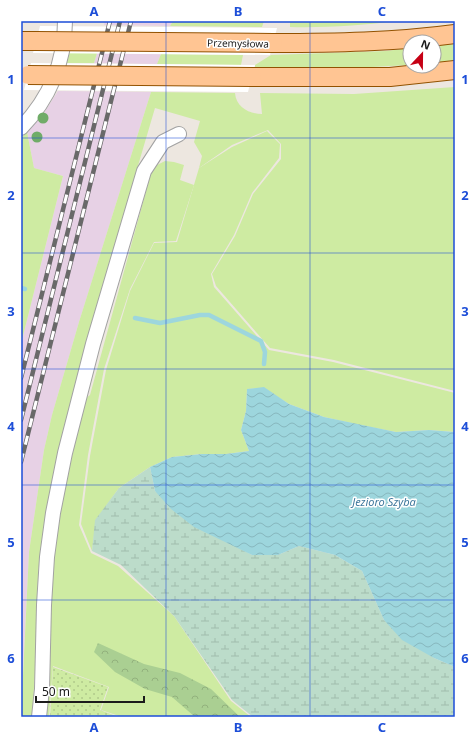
<svg xmlns="http://www.w3.org/2000/svg" width="476" height="738" viewBox="0 0 476 738" font-family="'Noto Sans',sans-serif">
  <style>
    .railway { fill: #e7d1e5 }
    .grass { fill: #ceeba2 }
    .forest { fill: url(#forest-crowns) }
    .wetland { fill: url(#wetland-marsh) }
    .garden { fill: url(#garden-dots) }
    .water { fill: url(#water-waves) }
    .pier { fill: #fff }
    .lines { fill: none; stroke-linecap: round; stroke-linejoin: round }
    .stream { stroke: #9dd6dd; stroke-width: 4.5 }
    .minor-casing { stroke: #a2a2a2; stroke-width: 16 }
    .major-casing { stroke: #925200; stroke-width: 20 }
    .minor { stroke: #fff; stroke-width: 14 }
    .major { stroke: #ffc593; stroke-width: 18 }
    .rail-casing { stroke: #696969; stroke-width: 4.5 }
    .rail { stroke: #fff; stroke-width: 3; stroke-dasharray: 9; stroke-linecap: butt }
    .major-bridge-casing { stroke: #925200; stroke-width: 20; stroke-linecap: butt }
    .major-bridge { stroke: #ffc593; stroke-width: 18 }
    .tree { fill: #70ac68 }
    .grid { fill: none; stroke: #1d4ed8; stroke-width: 1; stroke-opacity: 0.55 }
    .labels { text-anchor: middle; stroke-width: 3; stroke-linejoin: round; paint-order: stroke }
    .street-label { font-size: 10px; fill: #1b1b1b; stroke: #fff }
    .water-label { font-size: 11px; font-style: italic; fill: #3f789d; stroke: #fff }
    .neatline { fill: none; stroke: #1d4ed8; stroke-width: 1.5 }
    .grid-label { font-size: 13px; text-anchor: middle; font-weight: bold; fill: #1d4ed8 }
  </style>
  <defs>
    <pattern id="forest-crowns" width="20" height="18" patternUnits="userSpaceOnUse"><rect width="20" height="18" fill="#aacf92"/><path d="M2 6a3 3 0 1 1 6 0M12 15a3 3 0 1 1 6 0" fill="none" stroke="#92b17d"/></pattern>
    <pattern id="wetland-marsh" width="20" height="14" patternUnits="userSpaceOnUse"><rect width="20" height="14" fill="#bcdcca"/><path d="M1 5h8M5 5V1M11 12h8M15 12V8" fill="none" stroke="#a1bcad"/></pattern>
    <pattern id="garden-dots" width="8" height="8" patternUnits="userSpaceOnUse"><rect width="8" height="8" fill="#ceeba2"/><path d="M2 2h.1M6 6h.1" fill="none" stroke="#b0c98b" stroke-width="1.8" stroke-linecap="round"/></pattern>
    <pattern id="water-waves" width="16" height="10" patternUnits="userSpaceOnUse"><rect width="16" height="10" fill="#9dd6dd"/><path d="M0 5q4-4 8 0t8 0" fill="none" stroke="#87b7bd"/></pattern>
  </defs>
  <rect width="100%" height="100%" fill="#ede7e0"/>
  <g class="railway">
    <polygon points="105,21 173,21 170,26 104,25"/>
    <polygon points="97,53 161,54 157,64 94,63"/>
    <polygon points="58,91 151,92 79,322 52,415 44,450 29,552 21,707 21,344 63,176 34,168 27,132 44,113"/>
  </g>
  <g class="grass">
    <polygon points="173,21 264,21 262,27 170,26"/>
    <path d="M290 21H399C363 25 326 28 290 27Z"/>
    <polygon points="455,44 455,60 434,63 434,46"/>
    <polygon points="410,48 410,65 353,68 255,68 255,65 271,55 386,51"/>
    <polygon points="68,53 97,53 94,63 66,63"/>
    <polygon points="161,54 243,55 241,65 157,64"/>
    <path d="M455 87V391L334 360 270 348 216 286 212 274 235 236 253 194 281 159V144L268 130 232 145 199 168 202 156 194 142 200 121 155 108 86 342 52 480 42 538 38 575 35 673 32 717H21L29 552 44 450 52 415 79 322 151 92 235 93C236 107 249 114 262 114L260 93 354 94Z"/>
    <polygon points="267,131 280,144 279,158 252,193 234,235 211,274 214,287 269,350 333,362 455,393 455,432 429,430 396,432 365,426 324,417 289,404 264,388 247,389 246,411 241,430 249,451 226,454 202,454 172,457 150,467 119,488 96,520 92,551 81,524 90,456 106,370 130,291 154,243 177,242 199,168 232,147"/>
    <polygon points="27,132 34,168 63,176 21,344 21,138"/>
    <path d="M165 161 174 162 184 165 180 180 194 185 176 241 154 242 130 289 104 369 88 455 79 525 91 553 118 566 174 616 231 701 251 717H122L101 710 109 687 53 666 49 717H46C51 664 49 611 54 559 60 504 73 451 86 398L90 395 151 173 155 166Z"/>
  </g>
  <polygon class="forest" points="98,643 144,664 180,673 211,689 240,717 195,717 172,697 145,689 115,672 94,652"/>
  <polygon class="wetland" points="150,467 155,491 226,541 252,555 278,555 299,546 335,555 362,571 384,620 434,658 455,667 455,717 253,717 232,700 174,616 121,565 92,551 95,520 119,488"/>
  <polygon class="garden" points="53,667 108,687 100,710 119,717 50,717"/>
  <polygon class="water" points="264,387 289,404 324,417 396,432 429,430 455,432 455,667 434,658 402,640 384,620 362,571 335,555 299,546 278,555 252,555 194,527 171,509 155,491 150,467 172,457 202,454 226,454 249,451 241,430 246,411 247,389"/>
  <g class="pier">
    <polygon points="40,26 277,28 270,55 33,53"/>
    <polygon points="31,63 255,65 248,92 24,90"/>
  </g>
  <g class="lines">
    <g class="stream">
      <polyline points="21,288 25,289"/>
      <polyline points="135,318 160,323 200,315 209,315 261,341 265,352 264,364"/>
    </g>
    <defs>
      <g id="minor">
        <path d="M21 128C49 99 65 62 65 21"/>
        <polyline points="39,717 42,689 44,605 47,557 53,513 65,453 93,344 144,171 163,142 179,134"/>
      </g>
      <g id="major">
        <polyline points="21,41 36,41"/>
        <path d="M273 43C334 43 395 42 455 34"/>
        <polyline points="252,77 390,77 455,70"/>
      </g>
    </defs>
    <use href="#minor" class="minor-casing"/>
    <use href="#major" class="major-casing"/>
    <use href="#minor" class="minor"/>
    <use href="#major" class="major"/>
    <defs>
      <g id="rail">
        <polyline points="21,378 110,21"/>
        <polyline points="21,420 120,21"/>
        <polyline points="21,462 131,21"/>
      </g>
    </defs>
    <use href="#rail" class="rail-casing"/>
    <use href="#rail" class="rail"/>
    <defs>
      <g id="major-bridge">
        <polyline points="36,41 273,43"/>
        <polyline points="28,75 252,77"/>
      </g>
    </defs>
    <use href="#major-bridge" class="major-bridge-casing"/>
    <use href="#major-bridge" class="major-bridge"/>
  </g>
  <g class="tree">
    <circle cx="43" cy="118" r="5.5"/>
    <circle cx="37" cy="137" r="5.5"/>
  </g>
  <path class="grid" d="M166 21V717M310 21V717M21 138H455M21 253H455M21 369H455M21 485H455M21 600H455"/>
  <g class="labels">
    <g class="street-label">
      <text transform="translate(238 43) rotate(1)" y="4">Przemysłowa</text>
    </g>
    <g class="water-label">
      <text x="384" y="506">Jezioro Szyba</text>
    </g>
  </g>
  <rect width="476" height="738" fill="none" stroke="#ffffff" stroke-width="44"/>
  <g transform="translate(422 54) rotate(22)"><circle r="19" fill="#ffffff" stroke="#a4a4a4"/>
  <path d="M0-3L7 15L0 10L-7 15Z" fill="#c60015"/>
  <text y="-6" font-size="11" font-weight="bold" text-anchor="middle" fill="#1b1b1b">N</text>
  </g>
  <path d="M36 696v6h108v-6" fill="none" stroke="#1b1b1b" stroke-width="2"/>
  <text x="42" y="696" font-size="12" fill="#1b1b1b" stroke="#ffffff" stroke-width="3" paint-order="stroke">50 m</text>
  <rect x="22" y="22" width="432" height="694" class="neatline"/>
  <g class="grid-label">
    <text x="94" y="16">A</text>
    <text x="238" y="16">B</text>
    <text x="382" y="16">C</text>
    <text x="11" y="84">1</text>
    <text x="465" y="84">1</text>
    <text x="11" y="200">2</text>
    <text x="465" y="200">2</text>
    <text x="11" y="316">3</text>
    <text x="465" y="316">3</text>
    <text x="11" y="431">4</text>
    <text x="465" y="431">4</text>
    <text x="11" y="547">5</text>
    <text x="465" y="547">5</text>
    <text x="11" y="663">6</text>
    <text x="465" y="663">6</text>
    <text x="94" y="732">A</text>
    <text x="238" y="732">B</text>
    <text x="382" y="732">C</text>
  </g>
</svg>
